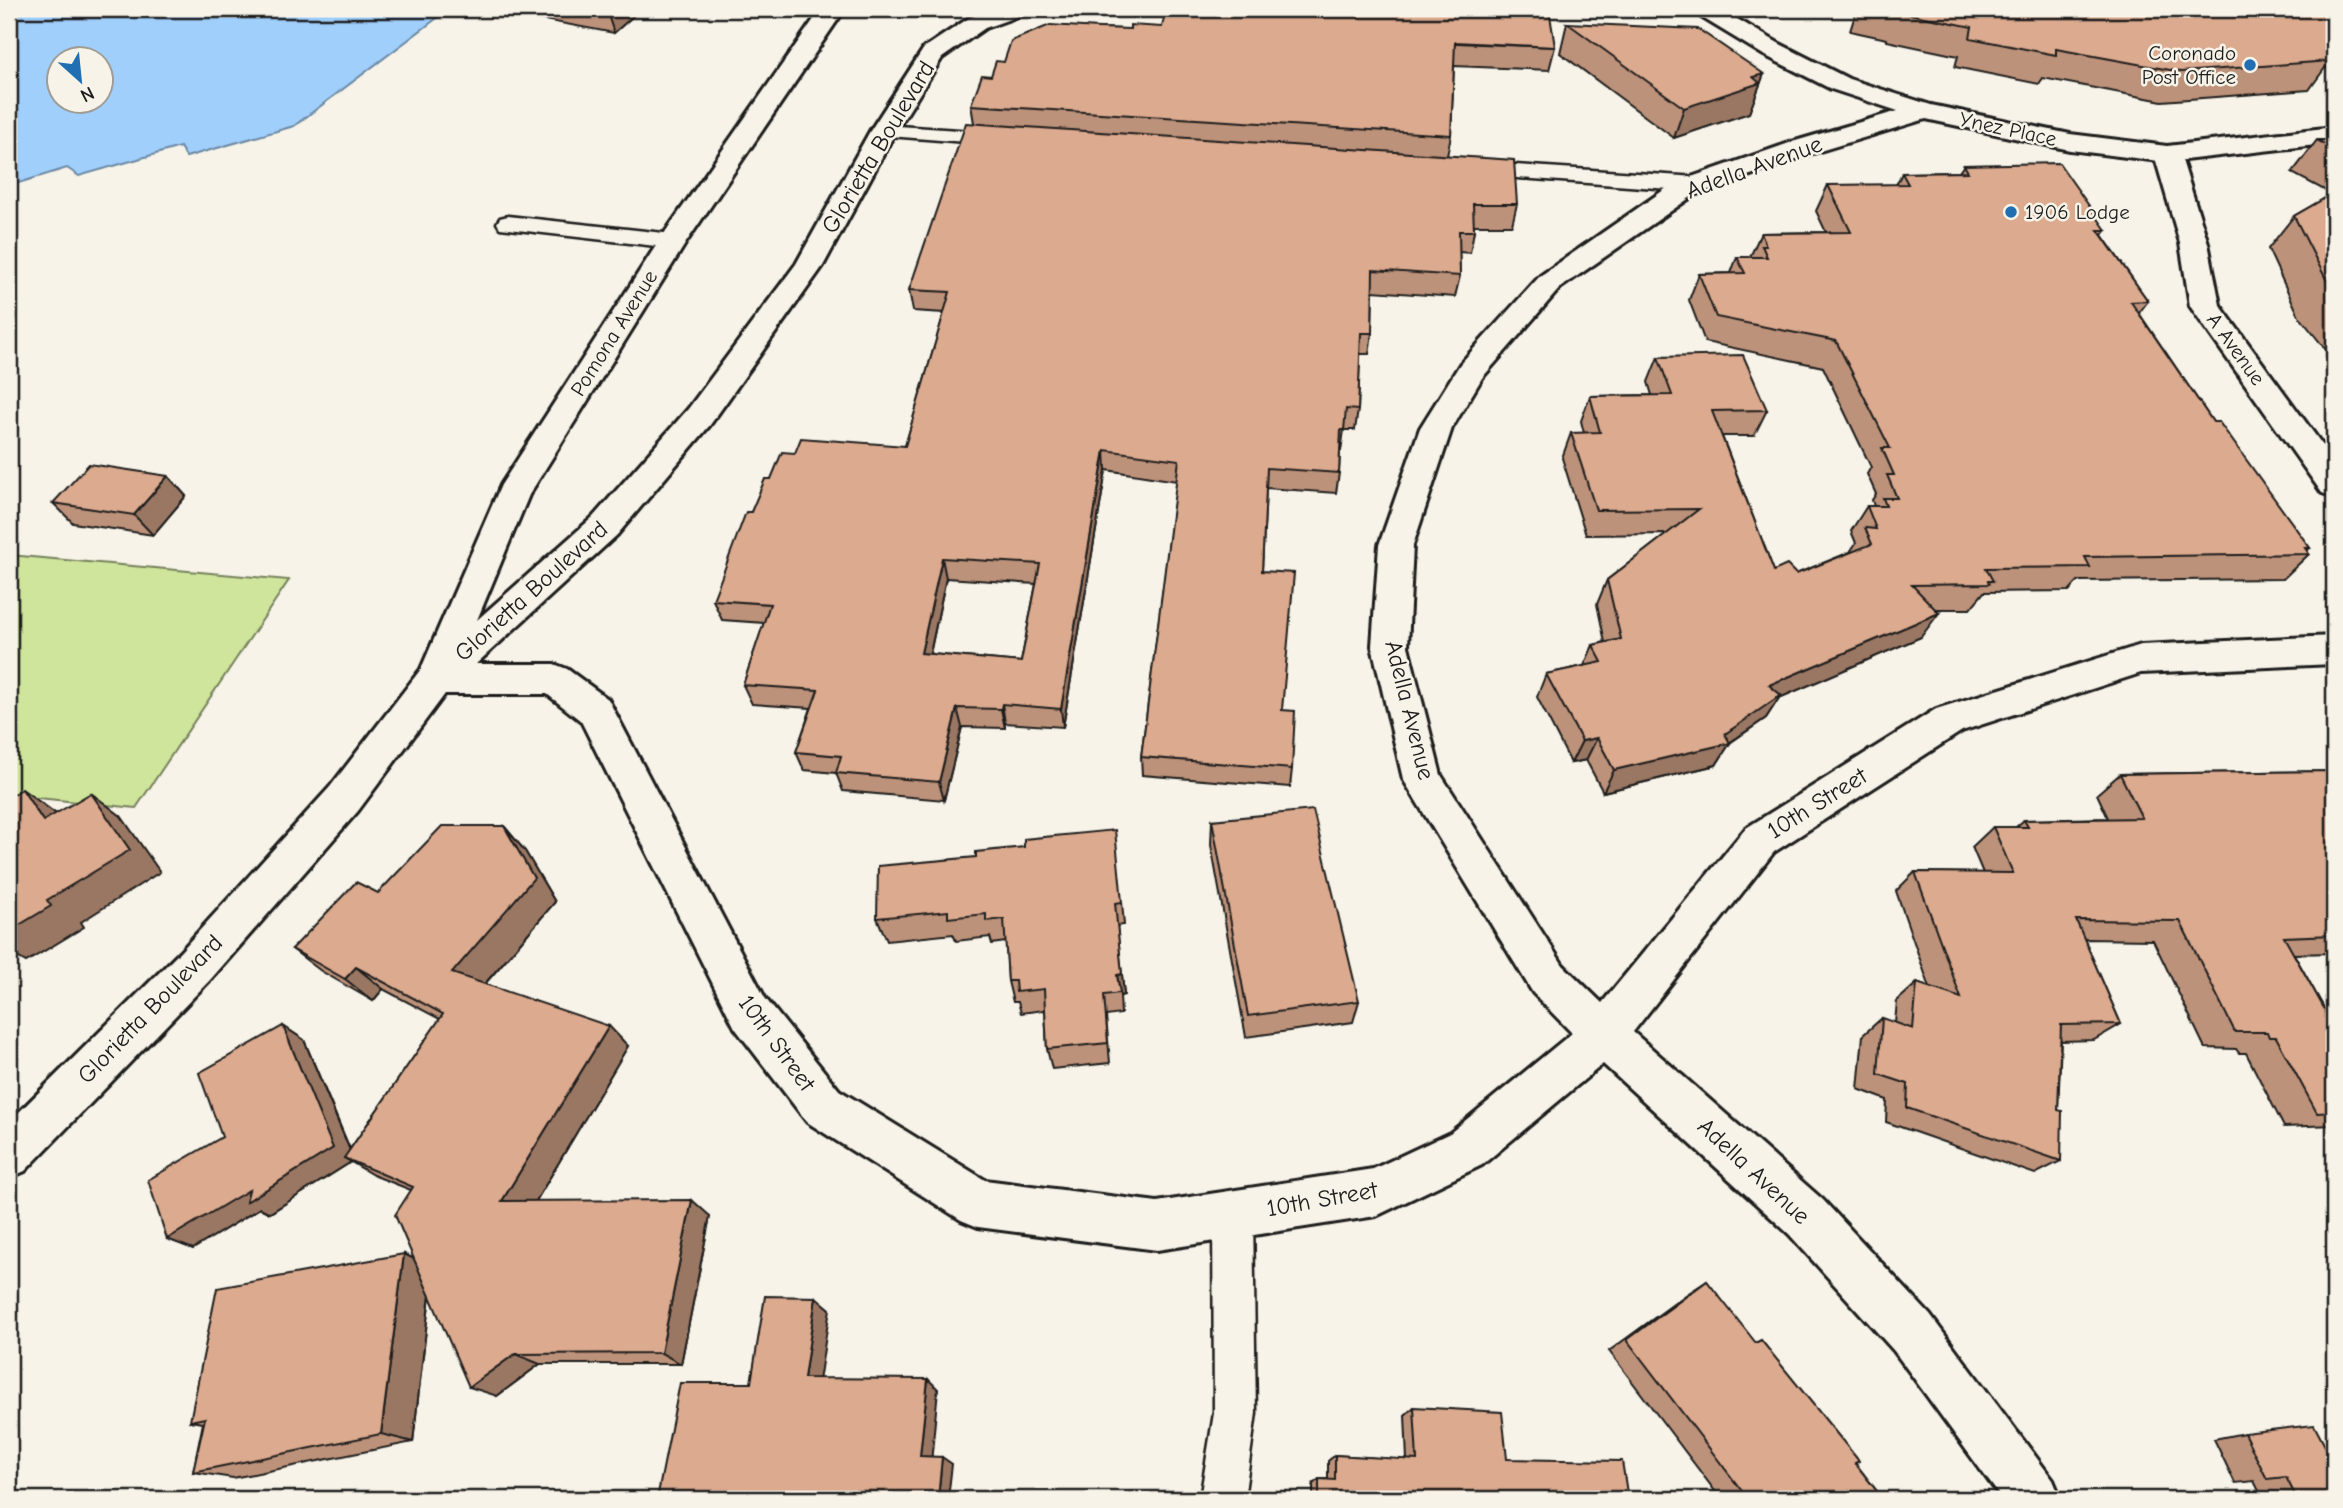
<svg xmlns="http://www.w3.org/2000/svg" width="2343" height="1508" viewBox="0 0 2343 1508" font-family="'Comic Neue',sans-serif">
  <style>
    .green { fill: #cee59b; stroke: #75805c; stroke-width: 2 }
    .water { fill: #a0cffc; stroke: #6b87a2; stroke-width: 2; fill-rule: evenodd }
    .lines { fill: none; stroke-linecap: round; stroke-linejoin: round }
    .service-casing { stroke: #1c1c1c; stroke-width: 5 }
    .minor-casing { stroke: #1c1c1c; stroke-width: 6 }
    .tertiary-casing { stroke: #1c1c1c; stroke-width: 6 }
    .service { fill: #f7f3e8; fill-rule: evenodd }
    .minor { fill: #f7f3e8; fill-rule: evenodd }
    .tertiary { fill: #f7f3e8; fill-rule: evenodd }
    .wall { fill: #bd927a; stroke: #1c1c1c; stroke-width: 2; fill-rule: evenodd }
    .shaded-wall { fill: #9a7763; stroke: #1c1c1c; stroke-width: 2 }
    .building { fill: #dcaa8e; stroke: #1c1c1c; stroke-width: 2; fill-rule: evenodd }
    .poi-dot { fill: #1f6fb2; stroke: #f7f3e8; stroke-width: 2.5 }
    .labels { text-anchor: middle; stroke-width: 5; stroke-linejoin: round; paint-order: stroke }
    .far-poi-label { font-size: 21px; fill: #1c1c1c; stroke: #f7f3e8; text-anchor: end }
    .far-street-label { font-size: 21px; fill: #1c1c1c; stroke: #f7f3e8 }
    .street-label { font-size: 24px; fill: #1c1c1c; stroke: #f7f3e8 }
  </style>
  <rect width="100%" height="100%" fill="#f7f3e8"/>
  <filter id="ink" filterUnits="userSpaceOnUse"><feTurbulence type="fractalNoise" baseFrequency=".0143" numOctaves="2"/><feDisplacementMap in="SourceGraphic" scale="14" xChannelSelector="R" yChannelSelector="G"/><feConvolveMatrix kernelMatrix="1 2 1 2 8 2 1 2 1" color-interpolation-filters="sRGB"/></filter>
  <g filter="url(#ink)">
    <polygon class="green" points="9,555 289,580 136,808 9,795"/>
    <path class="water" d="M9 9H449L294 126 186 157 180 147 79 176 67 168 9 186ZM60 60H102V102H60Z"/>
    <g class="lines">
      <defs>
        <g id="service">
          <polygon points="2319,9 2334,9 2334,69 2327,67 2324,63"/>
          <polygon points="883,125 1004,133 1012,134 1015,139 1012,144 1004,145 876,135 872,131 876,127"/>
          <polygon points="1471,162 1697,177 1705,179 1708,184 1705,189 1697,191 1463,174 1460,169 1463,164"/>
          <polygon points="508,216 673,234 681,236 685,241 681,246 673,248 500,228 497,223 500,218"/>
          <polygon points="1233,1194 1247,1200 1253,1214 1256,1413 1244,1499 1200,1499 1214,1413 1213,1214 1219,1200"/>
        </g>
        <polygon id="minor" points="2167,146 2176,148 2180,154 2208,243 2220,305 2334,461 2334,497 2322,493 2190,306 2180,243 2154,154 2158,148"/>
        <polygon id="tertiary" points="821,9 845,9 687,241 529,495 477,620 593,517 688,409 796,264 870,131 924,48 969,18 994,9 1028,9 1024,14 985,28 942,58 896,131 823,266 710,425 617,535 476,664 554,664 567,669 608,699 765,998 839,1090 985,1180 1157,1202 1373,1169 1450,1133 1572,1033 1533,993 1403,779 1372,646 1379,545 1420,428 1460,364 1540,276 1674,183 1792,142 1898,111 1831,89 1762,54 1696,14 1692,9 1720,9 1780,44 1849,79 1931,105 2070,134 2167,146 2334,127 2334,143 2167,162 2070,150 1926,119 1810,154 1694,195 1560,288 1482,378 1452,428 1413,545 1408,646 1441,775 1563,965 1602,1003 1746,828 1936,709 2141,645 2334,636 2334,664 2141,673 1962,731 1774,852 1633,1032 1823,1200 1930,1315 2053,1480 2061,1499 2002,1499 1894,1351 1789,1234 1603,1064 1482,1165 1376,1216 1157,1250 978,1227 961,1220 807,1122 735,1028 581,721 547,694 445,694 358,811 210,980 25,1171 9,1178 9,1122 180,952 330,787 421,669 501,485 659,241"/>
      </defs>
      <use href="#service" class="service-casing"/>
      <use href="#minor" class="minor-casing"/>
      <use href="#tertiary" class="tertiary-casing"/>
      <use href="#service" class="service"/>
      <use href="#minor" class="minor"/>
      <use href="#tertiary" class="tertiary"/>
    </g>
    <g class="wall">
      <polygon points="485,9 641,9 614,33"/>
      <polygon points="1843,9 2325,9 2330,61 2309,90 2162,101 2043,78 2039,84 1955,67 1958,56 1887,41 1887,39 1850,31 1856,12"/>
      <polygon points="1567,23 1764,74 1749,113 1674,138 1560,53"/>
      <path d="M1099 28 1555 47 1549 70 1454 66 1451 135 1447 156 1517 204 1512 225H1474V231L1470 253 1459 252 1460 276 1455 297 1373 291 1372 333 1369 354H1360L1358 410 1355 430H1344L1341 451H1340L1339 473 1336 493 1266 488 1262 571 1282 710 1292 769 1290 787 1142 775 1141 757 1177 481 1106 470 1063 727 1005 723V728L962 727 944 800 843 791 836 773 804 770 796 752 811 708 752 704 743 685 764 623 722 620 713 600 751 512 771 479 795 453 905 446 944 313 913 311 909 290 974 123 971 105 991 76 1004 62ZM946 578 1036 584 1021 662 930 654Z"/>
      <polygon points="2317,140 2334,140 2334,360 2299,316 2268,249 2294,216 2332,194 2292,173"/>
      <polygon points="1964,165 2106,230 2102,235 2148,301 2139,313 2213,422 2310,548 2307,551 2309,554 2283,579 2078,581 2069,591 1984,592 1970,609 1935,609 1921,637 1779,698 1766,718 1730,743 1716,765 1603,792 1586,760 1571,763 1537,697 1546,674 1584,666 1593,645 1605,642 1597,604 1607,580 1667,534 1586,535 1562,458 1571,433 1584,433 1581,421 1590,396 1652,395 1648,382 1658,357 1767,410 1754,436 1722,436 1774,571 1796,574 1850,552 1856,543 1851,531 1867,506 1874,506 1872,500 1876,494 1867,474 1871,467 1823,367 1705,342 1689,300 1699,274 1731,273 1737,257 1750,257 1761,233 1826,232 1816,211 1828,185 1896,185 1902,173 1959,172"/>
      <polygon points="168,476 186,496 153,535 73,523 53,503"/>
      <polygon points="2334,771 2334,953 2294,954 2334,1026 2334,1125 2284,1127 2246,1053 2239,1053 2236,1049 2205,1048 2153,940 2084,939 2121,1024 2094,1040 2061,1041 2058,1110 2061,1161 2035,1174 1886,1122 1887,1100 1858,1089 1863,1035 1882,1018 1895,1023 1897,1001 1917,983 1930,988 1896,891 1915,872 1983,873 1972,847 1993,827 2016,827 2024,820 2108,818 2097,794 2120,774"/>
      <polygon points="1212,820 1359,1001 1353,1022 1246,1037 1211,845"/>
      <polygon points="504,826 525,851 555,902 485,984 628,1046 536,1201 710,1216 681,1364 540,1364 497,1396 430,1295 413,1442 233,1478 193,1472 203,1423 190,1421 404,1254 414,1259 411,1190 373,1175 351,1162 270,1213 260,1208 193,1249 167,1239 283,1026 304,1040 350,1149 440,1019 383,989 373,1001 321,971 292,949 378,893"/>
      <polygon points="976,857 1122,902 1124,925 1117,926 1124,995 1120,996 1121,1014 1106,1016 1110,1063 1052,1069 1047,1049 1045,1010 1021,1013 1018,1002 1013,1002 1008,981 1006,942 992,944 990,937 956,941 953,934 887,941 877,918"/>
      <polygon points="1707,1281 1755,1343 1761,1340 1883,1499 1721,1499 1609,1351 1687,1294"/>
      <polygon points="1414,1407 1507,1459 1628,1499 1313,1499 1313,1484 1319,1479 1328,1479 1328,1461 1335,1455 1407,1460 1405,1415"/>
      <polygon points="2244,1433 2334,1499 2263,1499 2254,1481 2235,1483 2214,1439"/>
    </g>
    <g class="shaded-wall">
      <polygon points="606,9 641,9 614,33"/>
      <polygon points="1764,74 1749,113 1674,138 1684,108 1753,77"/>
      <polygon points="1105,450 1106,470 1063,727 1061,709"/>
      <polygon points="168,476 186,496 153,535 134,515"/>
      <polygon points="942,558 946,578 926,672 921,653"/>
      <polygon points="1939,613 1921,637 1779,698 1766,718 1729,743 1730,743 1716,765 1603,792 1614,770 1725,734 1769,685"/>
      <polygon points="1002,704 1005,723 1005,728 1001,709"/>
      <polygon points="957,708 962,727 944,800 939,782"/>
      <polygon points="1597,738 1586,760 1571,763 1582,741"/>
      <polygon points="22,789 55,813 75,844 43,821"/>
      <polygon points="91,793 121,816 160,872 81,922 84,927 26,962 9,952 9,927"/>
      <polygon points="504,826 525,851 555,902 476,994 452,973"/>
      <polygon points="356,967 383,989 373,1001 345,979"/>
      <polygon points="1122,974 1124,995 1120,996 1117,975"/>
      <polygon points="283,1026 304,1040 354,1160 344,1158 351,1162 270,1213 260,1208 193,1249 167,1239"/>
      <polygon points="609,1026 628,1046 527,1216 502,1201"/>
      <polygon points="692,1200 710,1216 681,1364 661,1353"/>
      <polygon points="404,1254 433,1268 413,1442 381,1434"/>
      <polygon points="816,1297 830,1309 818,1388 804,1378"/>
      <polygon points="515,1354 540,1364 497,1396 469,1387"/>
      <polygon points="928,1379 938,1389 931,1463 920,1456"/>
      <polygon points="942,1457 952,1464 948,1499 938,1499"/>
    </g>
    <g class="building">
      <polygon points="1166,9 1549,9 1555,47 1455,42 1451,135 971,105 982,75 991,76 996,61 1004,62 1011,41 1050,25 1099,28 1130,29 1130,25 1162,27"/>
      <polygon points="1893,9 2325,9 2330,61 2181,72 2056,49 2056,55 1970,38 1972,27 1900,12 1900,10"/>
      <polygon points="1567,23 1698,29 1764,74 1753,77 1760,83 1684,108"/>
      <path d="M966 123 1514 160 1517 204H1473L1474 231H1459L1460 276 1373 270 1372 333H1361L1358 410 1346 409 1344 430H1341L1339 473 1267 468 1262 571 1294 573 1282 710 1295 711 1292 769 1141 757 1179 460 1105 450 1061 709 1002 704 1001 709 957 708 939 782 836 773 841 756 796 752 818 690 743 685 770 604 713 600 746 512H751L765 479H771L782 452 795 453 801 438 905 446 950 292 909 290ZM942 558 1040 564 1021 662 921 653Z"/>
      <polygon points="2317,140 2334,140 2334,149"/>
      <polygon points="2059,163 2106,230 2098,230 2148,301 2131,302 2213,422 2219,422 2310,548 2305,548 2309,554 2085,557 2090,567 1986,568 1993,581 1988,581 1989,584 1912,585 1939,613 1769,685 1781,695 1725,734 1730,743 1614,770 1597,738 1582,741 1546,674 1602,662 1593,645 1621,639 1607,580 1699,509 1596,510 1571,433 1600,432 1590,396 1672,395 1658,357 1743,355 1767,410 1712,411 1774,571 1787,565 1796,574 1872,544 1865,528 1876,529 1867,506 1886,506 1883,498 1897,498 1887,475 1894,475 1882,448 1890,448 1836,341 1716,317 1699,274 1745,273 1737,257 1767,257 1762,246 1766,246 1761,233 1851,232 1828,185 1908,184 1902,173 1968,172 1964,165"/>
      <polygon points="2334,193 2334,291 2328,283 2294,216"/>
      <polygon points="89,464 168,476 134,515 53,503"/>
      <polygon points="2334,771 2334,935 2284,937 2334,1026 2334,1112 2317,1113 2276,1037 2269,1037 2267,1032 2235,1032 2180,921 2076,920 2121,1024 2061,1025 2058,1110 2062,1111 2061,1161 1907,1108 1908,1084 1878,1074 1882,1018 1913,1029 1917,983 1961,998 1915,872 2013,873 1993,827 2028,827 2024,820 2142,818 2120,774"/>
      <polygon points="22,789 43,821 91,793 130,850 47,900 51,906 9,931 9,797"/>
      <polygon points="1313,810 1359,1001 1248,1016 1212,820"/>
      <polygon points="442,826 504,826 534,878 452,973 609,1026 502,1201 692,1200 661,1353 515,1354 469,1387 395,1215 413,1187 344,1158 443,1014 356,967 345,979 292,949 356,882 378,893"/>
      <polygon points="1115,830 1122,902 1115,903 1122,974 1117,975 1120,993 1104,995 1108,1043 1047,1049 1044,989 1016,992 1015,981 1008,981 1004,919 986,921 986,914 948,918 948,911 877,918 878,866 976,857 976,852 1024,847 1024,839"/>
      <polygon points="283,1026 333,1148 246,1202 249,1190 167,1239 148,1180 222,1137 199,1073"/>
      <polygon points="404,1254 381,1434 193,1472 205,1418 190,1421 217,1288"/>
      <polygon points="1707,1281 1756,1343 1761,1340 1859,1461 1855,1463 1883,1499 1748,1499 1627,1340"/>
      <polygon points="765,1296 816,1297 804,1378 928,1379 920,1456 942,1457 938,1499 657,1499 680,1383 751,1383"/>
      <polygon points="1414,1407 1502,1412 1507,1459 1622,1461 1628,1499 1319,1499 1319,1479 1335,1480 1335,1455 1417,1460"/>
      <polygon points="2314,1425 2334,1463 2334,1499 2297,1499 2286,1477 2267,1479 2244,1433"/>
    </g>
  </g>
  <g class="poi-dot">
    <circle cx="2250" cy="65" r="7"/>
    <circle cx="2011" cy="212" r="7"/>
  </g>
  <g class="labels">
    <g class="far-poi-label">
      <text x="2236" y="60">Coronado<tspan x="2236" dy="24">Post Office</tspan></text>
      <text x="2025" y="219" text-anchor="start">1906 Lodge</text>
    </g>
    <g class="far-street-label">
      <text transform="translate(2008 129) rotate(12)" y="7">Ynez Place</text>
      <text transform="translate(614 333) rotate(-58)" y="7">Pomona Avenue</text>
      <text transform="translate(2236 349) rotate(54)" y="7">A Avenue</text>
    </g>
    <g class="street-label">
      <text transform="translate(878 147) rotate(-59)" y="8">Glorietta Boulevard</text>
      <text transform="translate(1754 167) rotate(-20)" y="8">Adella Avenue</text>
      <text transform="translate(531 591) rotate(-42)" y="8">Glorietta Boulevard</text>
      <text transform="translate(1410 710) rotate(76)" y="8">Adella Avenue</text>
      <text transform="translate(1817 803) rotate(-32)" y="8">10th Street</text>
      <text transform="translate(150 1009) rotate(-46)" y="8">Glorietta Boulevard</text>
      <text transform="translate(777 1043) rotate(54)" y="8">10th Street</text>
      <text transform="translate(1754 1171) rotate(43)" y="8">Adella Avenue</text>
      <text transform="translate(1322 1199) rotate(-10)" y="8">10th Street</text>
    </g>
  </g>
  <rect width="2343" height="1508" fill="none" stroke="#f7f3e8" stroke-width="35"/>
  <rect x="18" y="18" width="2308" height="1473" fill="none" stroke="#1c1c1c" stroke-width="2.5" filter="url(#ink)"/>
  <g transform="translate(80 80) rotate(153)"><circle r="33" fill="#f7f3e8" stroke="#9f9d96" stroke-width="2"/>
  <path d="M0-5L12 26L0 18L-12 26Z" fill="#1f6fb2"/>
  <text y="-10" font-size="19" font-weight="bold" text-anchor="middle" fill="#1c1c1c">N</text>
  </g>
</svg>
